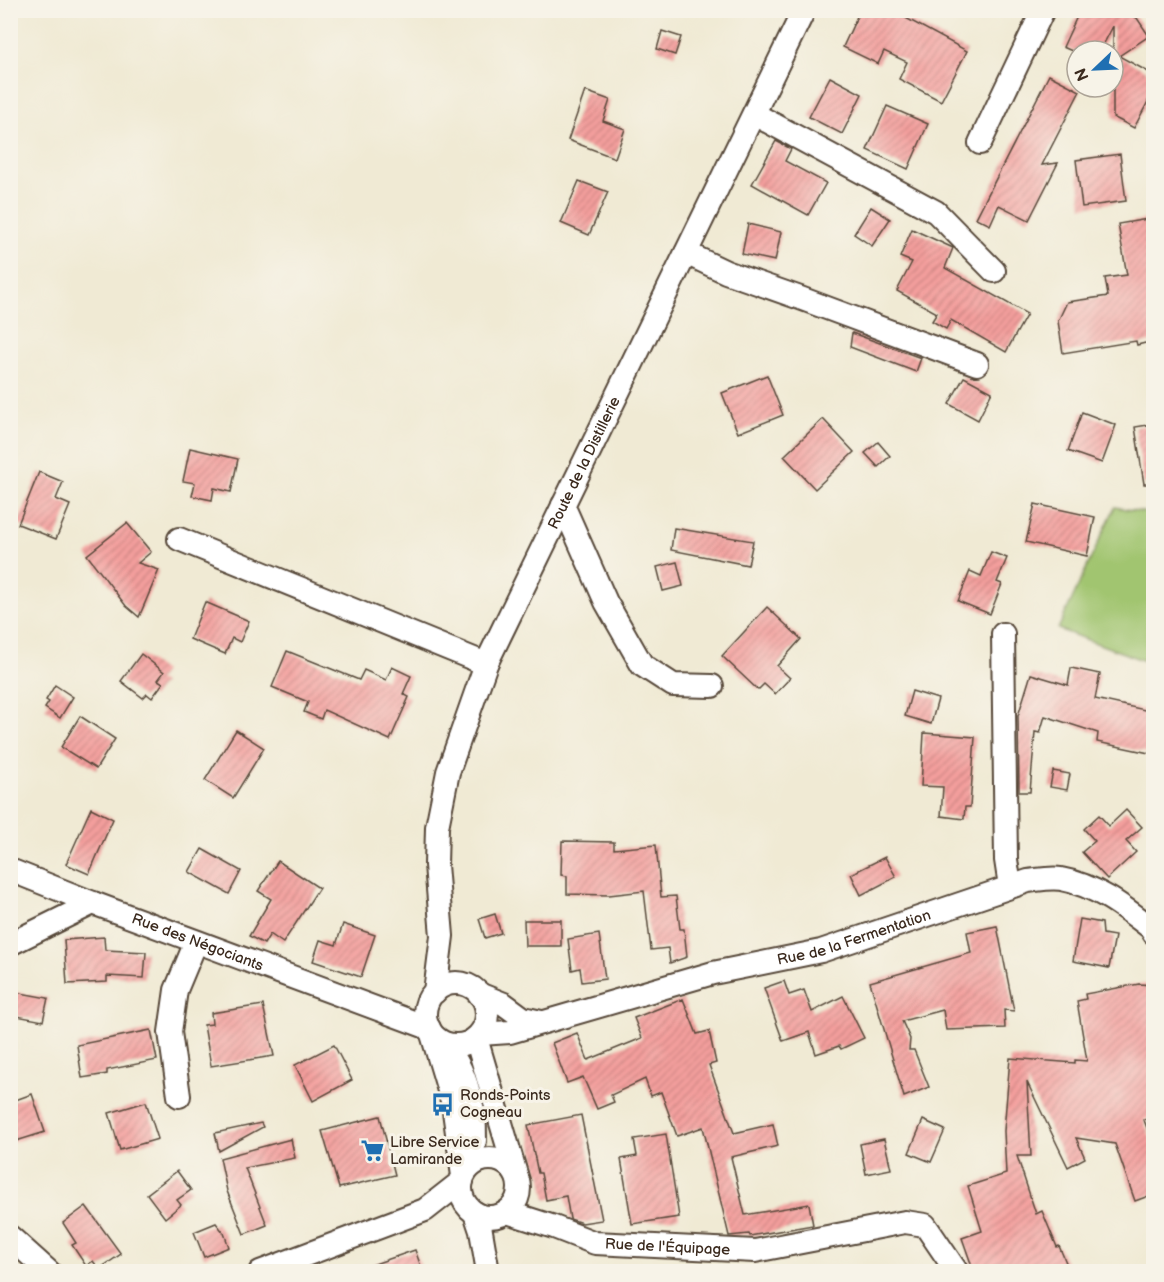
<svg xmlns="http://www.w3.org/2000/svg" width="1164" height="1282" viewBox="0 0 1164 1282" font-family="'Balsamiq Sans',sans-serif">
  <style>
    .green { fill: #a1c56f; stroke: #6e7846; stroke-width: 1.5 }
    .building { fill: url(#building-hatch) }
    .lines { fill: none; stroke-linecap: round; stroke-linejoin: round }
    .minor-casing { stroke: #564739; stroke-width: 26 }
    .minor { stroke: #fff; stroke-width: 22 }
    .labels { text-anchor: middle; stroke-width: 6; stroke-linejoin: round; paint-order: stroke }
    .street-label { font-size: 15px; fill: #3b2a1e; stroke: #f7f3e8 }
    .poi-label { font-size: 15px; fill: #3b2a1e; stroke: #f7f3e8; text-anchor: start }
  </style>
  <defs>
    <pattern id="building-hatch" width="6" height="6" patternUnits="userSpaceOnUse" patternTransform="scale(1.5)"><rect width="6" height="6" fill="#f49f9d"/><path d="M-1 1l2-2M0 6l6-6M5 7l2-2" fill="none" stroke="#c7827f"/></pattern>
  </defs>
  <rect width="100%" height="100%" fill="#f7f3e8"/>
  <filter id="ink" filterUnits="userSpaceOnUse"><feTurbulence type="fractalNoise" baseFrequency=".0167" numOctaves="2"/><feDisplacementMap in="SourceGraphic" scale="12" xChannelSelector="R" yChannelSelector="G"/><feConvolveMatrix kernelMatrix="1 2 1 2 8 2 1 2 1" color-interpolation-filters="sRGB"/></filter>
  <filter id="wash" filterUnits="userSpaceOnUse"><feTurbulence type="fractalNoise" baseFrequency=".008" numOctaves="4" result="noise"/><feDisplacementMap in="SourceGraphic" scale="24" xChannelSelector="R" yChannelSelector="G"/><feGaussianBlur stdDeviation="1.35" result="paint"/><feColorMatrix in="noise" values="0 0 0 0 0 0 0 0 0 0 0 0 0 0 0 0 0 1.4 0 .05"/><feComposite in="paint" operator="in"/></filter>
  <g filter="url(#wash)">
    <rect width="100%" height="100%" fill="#f0ead4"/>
    <polygon class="green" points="1115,507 1153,514 1153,664 1058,629"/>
    <g id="blocks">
      <g class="building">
        <polygon points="860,10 891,10 967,51 941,101 899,79 907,62 884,51 878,64 843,47"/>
        <polygon points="1080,10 1121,10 1137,18 1149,36 1119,56 1154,75 1154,90 1134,128 1113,117 1113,26 1100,51 1072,51 1063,47"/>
        <polygon points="662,31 681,37 675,55 657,49"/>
        <polygon points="1049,75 1080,91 1042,165 1058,163 1029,220 999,205 990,225 976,218"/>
        <polygon points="830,77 862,94 842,134 809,117"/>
        <polygon points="585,91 610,100 603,121 625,129 615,158 568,140"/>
        <polygon points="887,106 928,124 908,169 867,150"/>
        <polygon points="776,141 791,149 785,161 826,183 808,215 752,184"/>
        <polygon points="1120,154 1126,201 1082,207 1076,160"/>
        <polygon points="579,181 608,192 589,235 561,223"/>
        <polygon points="871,207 890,219 872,246 854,234"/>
        <polygon points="1154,218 1154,341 1137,345 1136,341 1063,353 1058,321 1067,302 1108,296 1105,278 1127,275 1118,224"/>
        <polygon points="748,224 781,232 775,261 742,254"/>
        <polygon points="912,229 953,248 945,268 1027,314 1006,352 951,320 946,329 932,321 937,313 897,291 912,262 900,257"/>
        <polygon points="852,333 921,358 916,372 850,347"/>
        <polygon points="767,375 783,415 738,433 722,393"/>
        <polygon points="964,377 992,392 978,420 949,404"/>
        <polygon points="1082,412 1116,425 1102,463 1068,451"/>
        <polygon points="823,419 854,452 815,489 784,456"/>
        <polygon points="1154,424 1154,484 1144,484 1135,427"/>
        <polygon points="878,442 890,456 878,467 865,453"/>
        <polygon points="190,448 238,459 231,492 214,488 212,500 192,496 195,483 183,481"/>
        <polygon points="39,472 63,482 56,499 70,505 56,539 18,524"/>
        <polygon points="1035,504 1095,517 1087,556 1026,542"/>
        <polygon points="127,523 151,552 138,563 159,570 139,617 126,606 87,555"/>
        <polygon points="674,528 753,541 748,565 671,550"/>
        <polygon points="991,552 1007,558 997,582 1002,584 990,614 958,601 970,571 981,576"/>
        <polygon points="677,562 683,586 663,591 657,567"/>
        <polygon points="205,602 249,621 240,642 232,638 225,654 190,639"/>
        <polygon points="767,607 801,639 777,666 790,678 775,694 764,684 758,690 722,656"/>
        <polygon points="287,651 359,680 364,670 386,680 392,667 411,676 403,694 409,697 390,740 324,710 321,719 304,712 308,702 272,687"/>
        <polygon points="141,654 164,672 158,680 163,683 152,698 147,694 143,698 121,681"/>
        <polygon points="1071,668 1100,674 1095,699 1154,712 1154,754 1097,742 1098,733 1045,716 1040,733 1035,732 1030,792 1019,792 1018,716 1031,674 1068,685"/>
        <polygon points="55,685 73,697 60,718 45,708 49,702 46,700"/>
        <polygon points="912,691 938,699 931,724 905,716"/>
        <polygon points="80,716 115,739 96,769 61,747"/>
        <polygon points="236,730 264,748 233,798 205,780"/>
        <polygon points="924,733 975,737 970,807 965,807 964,819 941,816 943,787 921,786"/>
        <polygon points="1053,771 1070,774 1067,790 1050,787"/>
        <polygon points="91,808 113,819 89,874 66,864"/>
        <polygon points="1126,810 1142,827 1126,841 1136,852 1107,879 1082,852 1095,841 1084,829 1099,815 1109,826"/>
        <polygon points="562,841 614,842 614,849 656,845 661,897 676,896 680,929 684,929 687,957 670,963 668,948 651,950 644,891 609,895 567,894 567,876 561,875"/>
        <polygon points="202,849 241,871 229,894 189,872"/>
        <polygon points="885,857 896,877 861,895 851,874"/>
        <polygon points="278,861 319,888 283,943 270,934 264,944 249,936 271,899 258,891"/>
        <polygon points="495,914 501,933 485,938 479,919"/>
        <polygon points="1080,919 1102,923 1103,934 1115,936 1109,968 1073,961"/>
        <polygon points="524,920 561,920 561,946 525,946"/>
        <polygon points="343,924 375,935 361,977 313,961 320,940 336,945"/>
        <polygon points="997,926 1014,1011 1004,1010 1005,1028 946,1030 943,1010 902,1021 910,1039 909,1050 914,1050 929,1087 904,1097 870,982 971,953 967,932"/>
        <polygon points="599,934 605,979 582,982 580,968 572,970 568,939"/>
        <polygon points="104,937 105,950 146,952 144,978 107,976 107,982 67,984 64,940"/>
        <polygon points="784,981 789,995 804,990 812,1012 843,996 864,1038 841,1049 839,1046 816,1054 809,1032 783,1041 764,988"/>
        <polygon points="1139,984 1153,985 1154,1116 1144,1120 1154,1147 1154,1194 1135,1201 1115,1144 1076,1138 1085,1158 1068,1167 1027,1082 1031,1156 1017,1156 1036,1214 1042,1211 1057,1247 1059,1246 1070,1272 974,1272 962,1238 982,1231 968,1186 1006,1174 1004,1131 1010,1058 1075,1063 1075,1060 1087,1061 1077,1001 1086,999 1085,994"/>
        <polygon points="15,992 48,998 43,1021 11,1015"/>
        <polygon points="683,999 697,1034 709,1031 716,1063 709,1065 734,1133 773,1124 778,1146 731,1157 745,1215 809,1204 813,1225 750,1236 749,1234 729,1236 703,1127 677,1136 661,1092 651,1096 645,1079 611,1095 614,1102 597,1109 583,1077 567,1083 552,1043 577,1033 588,1060 642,1038 634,1018"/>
        <polygon points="263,1005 274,1056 211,1066 204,1025 212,1024 211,1013"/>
        <polygon points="151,1030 157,1060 107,1070 107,1074 82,1078 77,1045"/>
        <polygon points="334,1045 352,1080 313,1101 295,1065"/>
        <polygon points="32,1094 45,1132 10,1143 10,1102"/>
        <polygon points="146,1102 158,1139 120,1150 109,1113"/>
        <polygon points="581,1115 602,1220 582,1223 570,1219 566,1196 546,1200 541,1173 538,1173 528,1125"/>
        <polygon points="380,1116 395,1175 339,1188 322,1131"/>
        <polygon points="923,1120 945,1130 931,1162 909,1153"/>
        <polygon points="261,1123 263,1127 219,1151 215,1133"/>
        <polygon points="666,1134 679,1217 632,1224 621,1159 637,1156 634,1139"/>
        <polygon points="291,1139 295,1158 245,1168 267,1225 244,1234 227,1191 220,1158"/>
        <polygon points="884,1139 891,1169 866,1174 860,1144"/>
        <polygon points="177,1171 191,1190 177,1200 181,1205 165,1218 147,1194"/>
        <polygon points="86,1206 121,1254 99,1269 93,1261 86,1266 72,1245 76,1243 63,1223"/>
        <polygon points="216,1223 224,1233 229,1247 204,1257 194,1232"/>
        <polygon points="415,1250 423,1272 360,1272 360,1269"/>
      </g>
    </g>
  </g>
  <g filter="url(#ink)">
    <use href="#blocks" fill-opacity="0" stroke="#564739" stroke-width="1.5"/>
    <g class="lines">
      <defs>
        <g id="minor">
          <polyline points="754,114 936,212 994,271"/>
          <polyline points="980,143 1043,10"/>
          <polyline points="686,253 726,272 800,298 977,364"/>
          <polyline points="563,505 606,602 642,665 673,685 712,686"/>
          <polyline points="179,539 486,664"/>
          <polyline points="1003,634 1006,860 1010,886"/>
          <path id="s1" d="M10 870 93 903 429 1028"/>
          <polyline points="10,944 93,903"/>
          <circle cx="456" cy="1014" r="31"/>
          <path id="s2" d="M435 992 442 936 436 865 437 827 448 772 486 664 804 10"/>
          <polyline points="479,994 504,1004 523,1018 541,1022"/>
          <polyline points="432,1034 453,1104 463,1176"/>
          <path id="s3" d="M480 1034 510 1032 713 973 821 951 1028 881C1038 880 1051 877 1061 879 1095 885 1124 907 1151 928L1154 933"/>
          <polyline points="476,1038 516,1174"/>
          <path d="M437 1039C464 1058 476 1108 475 1140 474 1149 471 1158 469 1167"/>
          <polyline points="179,1096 170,1032 176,990 196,942"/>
          <circle cx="490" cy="1188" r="29"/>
          <path id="s4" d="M507 1212 554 1227 595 1243 755 1251 905 1222 925 1225 957 1272"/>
          <polyline points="475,1213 481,1231 488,1272"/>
          <polyline points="10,1237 49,1272"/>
          <polyline points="260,1272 425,1210 462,1181"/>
        </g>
      </defs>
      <use href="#minor" class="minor-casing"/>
      <use href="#minor" class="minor"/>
    </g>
  </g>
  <defs>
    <symbol id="bus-bare" viewBox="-9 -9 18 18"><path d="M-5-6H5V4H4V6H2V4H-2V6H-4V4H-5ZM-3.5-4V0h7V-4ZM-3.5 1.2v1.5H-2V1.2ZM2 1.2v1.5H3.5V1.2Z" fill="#1f6fb2" stroke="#f7f3e8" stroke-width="2.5" paint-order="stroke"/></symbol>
    <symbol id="supermarket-bare" viewBox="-9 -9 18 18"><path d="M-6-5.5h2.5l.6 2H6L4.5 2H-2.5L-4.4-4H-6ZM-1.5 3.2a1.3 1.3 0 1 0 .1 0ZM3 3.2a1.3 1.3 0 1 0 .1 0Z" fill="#1f6fb2" stroke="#f7f3e8" stroke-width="2.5" paint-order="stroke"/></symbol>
  </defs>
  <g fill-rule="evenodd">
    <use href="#bus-bare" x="426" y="1088" width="33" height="33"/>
    <use href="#supermarket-bare" x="356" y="1134" width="33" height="33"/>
  </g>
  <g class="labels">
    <g class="street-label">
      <text dy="5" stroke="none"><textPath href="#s2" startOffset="560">Route de la Distillerie</textPath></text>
      <text dy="5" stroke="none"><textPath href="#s3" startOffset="387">Rue de la Fermentation</textPath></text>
      <text dy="5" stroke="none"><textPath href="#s1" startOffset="201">Rue des Négociants</textPath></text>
      <text dy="5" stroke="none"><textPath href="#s4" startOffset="166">Rue de l'Équipage</textPath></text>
    </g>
    <g class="poi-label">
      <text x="460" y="1100">Ronds-Points<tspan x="460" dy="17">Cogneau</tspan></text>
      <text x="390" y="1147">Libre Service<tspan x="390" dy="17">Lamirande</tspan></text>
    </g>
  </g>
  <rect width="1164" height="1282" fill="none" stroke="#f7f3e8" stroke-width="36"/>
  <g transform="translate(1095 69) rotate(247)"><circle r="28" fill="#f7f3e8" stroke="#aca397" stroke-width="1.5"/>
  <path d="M0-4.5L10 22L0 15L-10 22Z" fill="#1f6fb2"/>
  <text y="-9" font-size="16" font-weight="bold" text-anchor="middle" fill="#3b2a1e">N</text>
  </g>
</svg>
